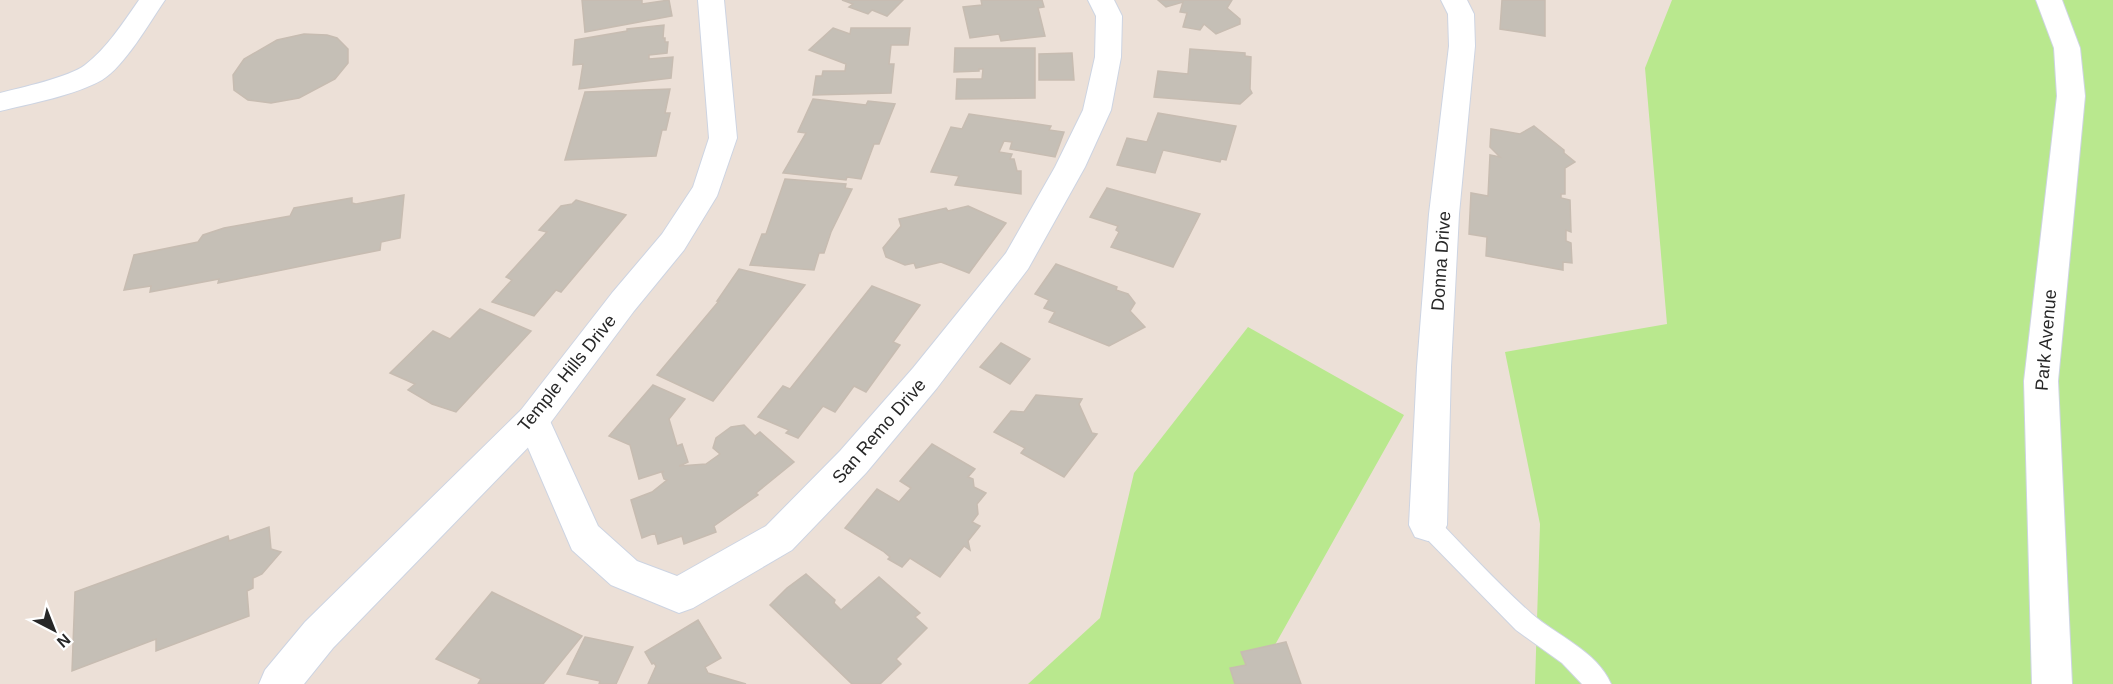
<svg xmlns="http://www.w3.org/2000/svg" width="2113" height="684" viewBox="0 0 2113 684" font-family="Helvetica,sans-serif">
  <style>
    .green { fill: #b9e88e }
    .building { fill: #c5bfb6; stroke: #c7bcb1; stroke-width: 1.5 }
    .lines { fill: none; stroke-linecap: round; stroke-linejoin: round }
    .lane-casing { stroke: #cdd4e2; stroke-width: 2 }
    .street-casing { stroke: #cdd4e2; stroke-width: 2 }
    .secondary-casing { stroke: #cdd4e2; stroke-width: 2 }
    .lane { fill: #fff; fill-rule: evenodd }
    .street { fill: #fff; fill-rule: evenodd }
    .secondary { fill: #fff; fill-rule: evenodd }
    .labels { text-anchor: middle; stroke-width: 6; stroke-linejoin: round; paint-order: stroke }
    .street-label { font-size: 18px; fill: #272727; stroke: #fff }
  </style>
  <rect width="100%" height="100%" fill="#ece0d7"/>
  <g class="green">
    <polygon points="1672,0 2113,0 2113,684 1535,684 1540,524 1505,352 1667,324 1645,68"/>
    <polygon points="1248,327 1404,415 1253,684 1028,684 1100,618 1134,473"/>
  </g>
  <g class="building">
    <polygon points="582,0 642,0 642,4 669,0 672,16 585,32"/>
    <polygon points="842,0 903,0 887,16 872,10 868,14 849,7 853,4"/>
    <polygon points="981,0 1042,0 1044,7 1038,8 1045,36 1001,41 999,34 970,38 963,7 982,5"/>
    <polygon points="1158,0 1232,0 1227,8 1240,19 1240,24 1216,34 1204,24 1200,30 1183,27 1187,13 1180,12 1183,2 1166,7"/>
    <polygon points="1502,0 1545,0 1545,36 1500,29"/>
    <polygon points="664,25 663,38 665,38 665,42 668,42 667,53 649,55 649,59 673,57 671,78 579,89 583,64 573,65 575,40 627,31 627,29"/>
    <polygon points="833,28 850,34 851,28 910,28 908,45 891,45 889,64 894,64 891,93 813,95 816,76 822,76 823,71 845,71 846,64 809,50"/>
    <polygon points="304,34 327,35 337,38 348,49 348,63 335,79 299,98 271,103 248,100 234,90 233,75 244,59 277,40"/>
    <polygon points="955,48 1035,48 1035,98 956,99 957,79 982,79 983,69 979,69 979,71 954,72"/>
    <polygon points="1190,49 1245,53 1245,56 1251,57 1250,89 1252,93 1240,104 1154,97 1158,71 1188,74"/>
    <polygon points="1072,53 1074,80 1039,80 1039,54"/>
    <polygon points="670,89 665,113 670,113 666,130 662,130 656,156 565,160 585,92"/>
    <polygon points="813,99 866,105 868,101 895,104 879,144 874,144 861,179 847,177 846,180 783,173 806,133 798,132"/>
    <polygon points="1158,113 1236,126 1226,160 1221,159 1220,162 1163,150 1155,173 1117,165 1127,138 1147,142"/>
    <polygon points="969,114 1051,126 1049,130 1064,132 1055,157 1010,149 1012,142 1004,141 999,152 1012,154 1010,159 1014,159 1017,171 1021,171 1021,194 955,185 959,176 931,172 951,127 962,129"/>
    <polygon points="1534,126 1564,150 1564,153 1575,162 1565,168 1565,194 1561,194 1561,198 1570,200 1571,232 1566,230 1566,241 1571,243 1572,263 1563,262 1563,270 1486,256 1487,237 1469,234 1471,193 1488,196 1490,155 1500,157 1490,147 1491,129 1520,134"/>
    <polygon points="785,179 846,184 845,188 852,189 831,232 824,253 819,253 814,270 750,265 762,234 766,234"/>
    <polygon points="1107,188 1200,214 1173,267 1111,247 1119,232 1116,230 1118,226 1090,217"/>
    <polygon points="404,195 400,238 381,242 380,250 218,283 219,279 150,292 151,286 124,290 134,255 198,242 203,235 224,228 290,216 294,208 352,198 352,203 356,204"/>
    <polygon points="576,200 626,215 561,292 556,290 534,316 492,302 512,280 506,277 547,232 539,230 561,206 572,204"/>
    <polygon points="968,206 1006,223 969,273 941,262 916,268 914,263 905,265 886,257 883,248 901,226 899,219 946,208 948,211"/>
    <polygon points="1056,264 1117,287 1116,290 1128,294 1135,303 1130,311 1145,327 1109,346 1049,322 1055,312 1044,308 1049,300 1035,294"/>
    <polygon points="739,269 805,285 713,401 657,375 719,301 717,301"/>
    <polygon points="872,286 920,305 893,342 900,345 866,392 854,386 835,412 823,406 798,438 786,433 789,430 758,417 783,386 790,389"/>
    <polygon points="480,309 531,331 456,412 432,404 408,390 415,384 390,373 433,331 450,339"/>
    <polygon points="1001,343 1030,359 1010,384 980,367"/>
    <polygon points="653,385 685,399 669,419 677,446 682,444 688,462 679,466 706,464 720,454 713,448 716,438 731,427 744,425 755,436 760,432 794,462 756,493 758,495 714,526 716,532 684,544 682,536 658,544 655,533 642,538 631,500 652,492 667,480 664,479 662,473 664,471 639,479 630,445 609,436"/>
    <polygon points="1036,395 1082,399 1079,404 1092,433 1097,434 1064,477 1021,453 1025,448 994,432 1011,411 1024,412"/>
    <polygon points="932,444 975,469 968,477 973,479 974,487 986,493 977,504 978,514 972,522 980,526 968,541 970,550 964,546 940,577 910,558 902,567 888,559 890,557 883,551 845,528 877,489 899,502 911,488 900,481"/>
    <polygon points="269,527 271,549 281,552 262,574 253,578 253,588 247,591 249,616 156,651 156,639 72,671 75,592 228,536 229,541"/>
    <polygon points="806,574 835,600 834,603 841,610 879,577 920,613 915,617 927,628 896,659 901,664 880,684 852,684 770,605 787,588"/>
    <polygon points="492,592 582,636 543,684 478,684 481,679 436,659"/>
    <polygon points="698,620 721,658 705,667 708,673 746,684 648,684 656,666 654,663 652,664 645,652"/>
    <polygon points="585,637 633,647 616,684 599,684 600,681 567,674"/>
    <polygon points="1286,642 1301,684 1235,684 1230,668 1246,665 1241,652"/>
  </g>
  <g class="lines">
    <defs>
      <path id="lane" d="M1428 515 1436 518C1467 550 1498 584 1532 614 1557 636 1597 651 1611 684H1582L1562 663 1516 630 1420 532 1417 525 1420 518Z"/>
      <g id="street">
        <path d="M139 0H165C149 23 125 66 102 80 76 95 29 104 0 111V93C20 88 70 77 85 65 107 48 123 23 139 0Z"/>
        <polygon points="1088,0 1114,0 1122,16 1121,57 1111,110 1085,167 1028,269 937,388 866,473 792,550 693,608 679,613 611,585 572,550 516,420 521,410 533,406 545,410 598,526 637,561 677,576 766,526 840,451 913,368 1006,253 1055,167 1083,110 1095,57 1096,16"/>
        <polygon points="1441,0 1467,0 1474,14 1475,46 1459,214 1451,367 1447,525 1441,537 1428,541 1415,537 1409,525 1417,367 1429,214 1449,46 1448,14"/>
      </g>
      <g id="secondary">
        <polygon points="698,0 724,0 737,138 717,196 684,250 634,311 545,430 333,648 304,684 259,684 265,670 305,622 521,410 612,293 662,234 693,187 709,138"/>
        <polygon points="2036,0 2062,0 2080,48 2085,96 2058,381 2072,684 2032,684 2024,381 2057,96 2054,48"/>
      </g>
    </defs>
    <use href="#lane" class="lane-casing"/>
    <use href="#street" class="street-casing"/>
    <use href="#secondary" class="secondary-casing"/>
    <use href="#lane" class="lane"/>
    <use href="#street" class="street"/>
    <use href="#secondary" class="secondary"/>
  </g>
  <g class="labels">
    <g class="street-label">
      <text transform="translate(1441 261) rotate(-86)" y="6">Donna Drive</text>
      <text transform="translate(2046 340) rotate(-85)" y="6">Park Avenue</text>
      <text transform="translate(567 373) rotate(-51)" y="6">Temple Hills Drive</text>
      <text transform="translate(879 431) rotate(-49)" y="6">San Remo Drive</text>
    </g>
  </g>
  <g transform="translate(54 630) rotate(138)" stroke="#ffffff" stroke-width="4.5" paint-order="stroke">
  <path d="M0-4.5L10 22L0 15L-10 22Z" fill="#272727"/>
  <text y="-9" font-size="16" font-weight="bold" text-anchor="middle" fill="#272727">N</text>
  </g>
</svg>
